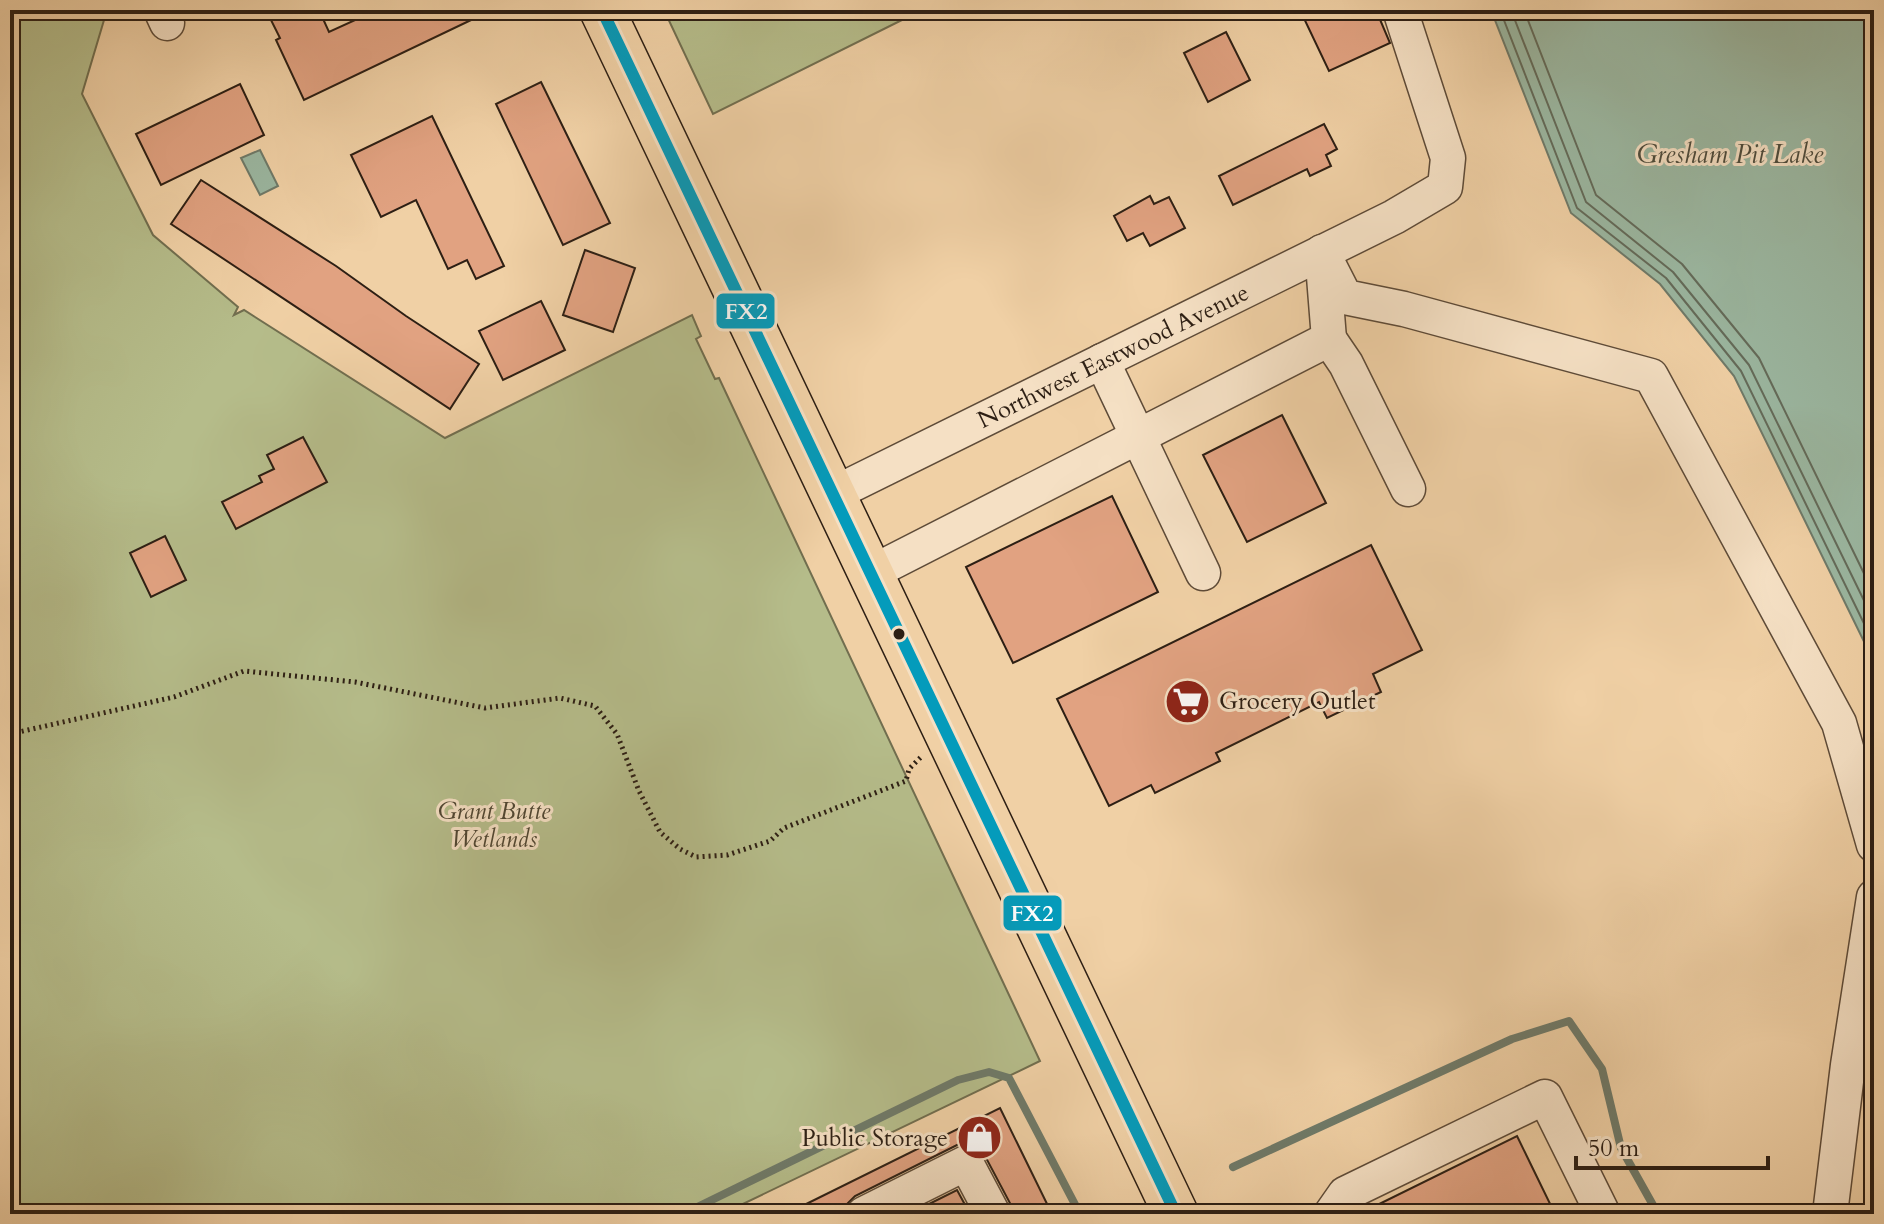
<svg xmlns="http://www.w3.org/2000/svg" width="1884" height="1224" viewBox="0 0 1884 1224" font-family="Cardo,serif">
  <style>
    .green { fill: #b5bc8a; stroke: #716e4f; stroke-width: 2 }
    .water { fill: #9bb7a1; stroke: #6f7a69; stroke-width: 2 }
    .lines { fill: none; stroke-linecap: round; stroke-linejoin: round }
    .shore { stroke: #646b5a; stroke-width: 2 }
    .stream { stroke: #6f7a69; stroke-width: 8 }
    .building { fill: #e1a281; stroke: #2d1f14; stroke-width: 2 }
    .minor-casing { stroke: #5e4b38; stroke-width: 37 }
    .major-casing { stroke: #2d1f14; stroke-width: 47 }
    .path { stroke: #2d1f14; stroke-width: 5; stroke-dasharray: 2 4; stroke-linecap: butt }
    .minor { stroke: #f5e0c4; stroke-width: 34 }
    .major { stroke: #f0d0a5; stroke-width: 44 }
    .bus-1-casing { stroke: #f5e0c4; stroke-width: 18 }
    .bus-1 { stroke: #049bbb; stroke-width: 12 }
    .bus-dot { fill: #2d1f14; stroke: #f5e0c4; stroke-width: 3 }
    .labels { text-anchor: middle; stroke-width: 6; stroke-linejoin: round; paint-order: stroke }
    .street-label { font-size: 24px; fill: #2d1f14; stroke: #f5e0c4 }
    .poi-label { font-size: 24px; fill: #2d1f14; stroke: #f5e0c4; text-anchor: start }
    .park-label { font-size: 24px; font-style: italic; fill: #4f4632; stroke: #f5e0c4 }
    .water-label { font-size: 26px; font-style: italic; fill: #4e4d3e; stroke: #f5e0c4 }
    .line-badge { stroke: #f5e0c4; stroke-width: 3 }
    .badge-label { font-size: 22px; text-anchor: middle; font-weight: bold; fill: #fff }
  </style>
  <rect width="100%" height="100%" fill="#f0d0a5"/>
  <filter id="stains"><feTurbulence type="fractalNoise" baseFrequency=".0025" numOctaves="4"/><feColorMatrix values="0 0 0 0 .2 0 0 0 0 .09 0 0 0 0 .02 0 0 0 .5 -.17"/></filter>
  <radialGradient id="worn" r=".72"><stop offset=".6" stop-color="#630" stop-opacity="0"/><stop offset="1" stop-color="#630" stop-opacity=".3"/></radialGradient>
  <g class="green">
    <polygon points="10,10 107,10 82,94 153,235 238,307 234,315 244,310 445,438 692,315 701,336 696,339 715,379 719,378 1040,1061 722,1214 10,1214"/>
    <polygon points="664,10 922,10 713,114"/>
  </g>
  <g class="water">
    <polygon points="1491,10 1874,10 1874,662 1734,376 1660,284 1571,213"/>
    <polygon points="260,150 278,186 260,195 241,158"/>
  </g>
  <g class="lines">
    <g class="shore">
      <polyline points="1500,10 1577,208 1666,278 1741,371 1874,644"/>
      <polyline points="1511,10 1586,202 1673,272 1749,365 1874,621"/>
      <polyline points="1524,10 1596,195 1682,264 1759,358 1874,594"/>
    </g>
    <g class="stream">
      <polyline points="1233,1167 1512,1039 1569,1021 1602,1069 1621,1148 1658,1214"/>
      <polyline points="683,1214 958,1080 989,1072 1009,1078 1080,1214"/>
    </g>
  </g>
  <g class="building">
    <polygon points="266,10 319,10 329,32 377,10 492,10 304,100 276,40 280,38"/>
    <polygon points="1300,10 1376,10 1390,43 1329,71"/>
    <polygon points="1226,32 1250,80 1208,102 1184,53"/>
    <polygon points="541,82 610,223 563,245 496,104"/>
    <polygon points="240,84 264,135 161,185 136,134"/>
    <polygon points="432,116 504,266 476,279 467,260 448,269 416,200 381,217 351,155"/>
    <polygon points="1324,124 1337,149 1326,155 1331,166 1310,176 1307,169 1233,205 1219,176"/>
    <polygon points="201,180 336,266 406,316 479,364 450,409 171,224"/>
    <polygon points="1150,196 1154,204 1169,197 1185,228 1150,246 1143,233 1127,241 1114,216"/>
    <polygon points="585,250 635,268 613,332 563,315"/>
    <polygon points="541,301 565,350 503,380 479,331"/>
    <polygon points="1282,415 1326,503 1247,542 1203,455"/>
    <polygon points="303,437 327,482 236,529 222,502 262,482 259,476 274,469 267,455"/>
    <polygon points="1112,496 1158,592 1013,663 966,567"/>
    <polygon points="165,536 186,580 151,597 130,553"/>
    <polygon points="1371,545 1422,650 1373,674 1381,692 1327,718 1319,702 1216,753 1220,761 1155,793 1151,785 1109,806 1057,699"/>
    <polygon points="1000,1108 1052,1214 1013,1214 1011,1205 984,1154 976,1146 966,1143 957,1145 855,1196 847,1204 844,1214 786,1214"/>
    <polygon points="1517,1136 1555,1214 1359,1214"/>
    <polygon points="957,1190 970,1214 909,1214"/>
  </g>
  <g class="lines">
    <defs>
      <g id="minor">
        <polyline points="161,10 167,23"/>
        <polyline points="1322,252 1345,297 1404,309 1651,376 1839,723 1874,845"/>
        <polyline points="1329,339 1346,364 1408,489"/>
        <polyline points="1102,361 1203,573"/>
        <polyline points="831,495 1394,217 1445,187 1448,158 1400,10"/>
        <polyline points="869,574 1329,339 1323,264"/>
        <polyline points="864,1214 966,1163 993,1214"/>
        <polyline points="1331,1214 1345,1194 1545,1097 1603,1214"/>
        <polyline points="1830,1214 1848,1065 1874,897"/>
      </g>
      <polyline id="major" points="602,10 1176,1214"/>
    </defs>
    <use href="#minor" class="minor-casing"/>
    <use href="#major" class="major-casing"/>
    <polyline class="path" points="10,734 174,697 244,671 355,682 485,708 560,698 595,706 617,734 639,791 660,832 680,849 696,857 727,855 770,841 784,828 906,781 909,769 922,756"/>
    <use href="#minor" class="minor"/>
    <use href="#major" class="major"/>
    <defs>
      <polyline id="bus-1" points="602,10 1176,1214"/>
    </defs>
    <use href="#bus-1" class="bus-1-casing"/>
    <use href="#bus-1" class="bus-1"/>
  </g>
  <defs>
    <symbol id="supermarket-disc" viewBox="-11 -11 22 22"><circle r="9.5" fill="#8f2418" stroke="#f5e0c4"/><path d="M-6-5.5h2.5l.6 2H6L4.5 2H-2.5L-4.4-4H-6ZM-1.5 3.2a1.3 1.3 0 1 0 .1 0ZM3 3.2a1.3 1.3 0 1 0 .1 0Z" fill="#fff"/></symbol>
    <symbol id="shop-disc" viewBox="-11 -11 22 22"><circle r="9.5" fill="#8f2418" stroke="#f5e0c4"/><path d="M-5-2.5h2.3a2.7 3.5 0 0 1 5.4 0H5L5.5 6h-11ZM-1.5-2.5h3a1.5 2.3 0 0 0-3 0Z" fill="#fff"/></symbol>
  </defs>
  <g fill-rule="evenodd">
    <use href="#supermarket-disc" x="1162" y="676" width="51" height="51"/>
    <use href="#shop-disc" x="954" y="1112" width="51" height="51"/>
  </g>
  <circle class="bus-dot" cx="899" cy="634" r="7"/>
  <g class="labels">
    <g class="street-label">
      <text transform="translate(1113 356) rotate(-26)" y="8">Northwest Eastwood Avenue</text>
    </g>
    <g class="poi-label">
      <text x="1219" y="709">Grocery Outlet</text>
      <text x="948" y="1146" text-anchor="end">Public Storage</text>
    </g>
    <g class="park-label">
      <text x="494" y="819">Grant Butte<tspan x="494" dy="28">Wetlands</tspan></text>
    </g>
    <g class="water-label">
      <text x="1730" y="163">Gresham Pit Lake</text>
    </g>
  </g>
  <g class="line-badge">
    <rect x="715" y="292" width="61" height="38" rx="8" fill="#049bbb"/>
    <rect x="1002" y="894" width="61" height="38" rx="8" fill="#049bbb"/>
  </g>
  <g class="badge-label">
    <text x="746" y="319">FX2</text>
    <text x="1032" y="921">FX2</text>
  </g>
  <rect width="1884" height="1224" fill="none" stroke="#f0d0a5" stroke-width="40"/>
  <rect x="12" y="12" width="1860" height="1200" fill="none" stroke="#2d1f14" stroke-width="4"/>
  <rect x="20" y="20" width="1844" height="1184" fill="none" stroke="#2d1f14" stroke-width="2"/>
  <path d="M1576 1156v12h192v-12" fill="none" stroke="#2d1f14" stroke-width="4"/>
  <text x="1588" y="1156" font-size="24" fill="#2d1f14" stroke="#f5e0c4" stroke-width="6" paint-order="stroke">50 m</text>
  <rect width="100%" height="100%" filter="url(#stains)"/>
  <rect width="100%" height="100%" fill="url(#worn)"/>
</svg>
